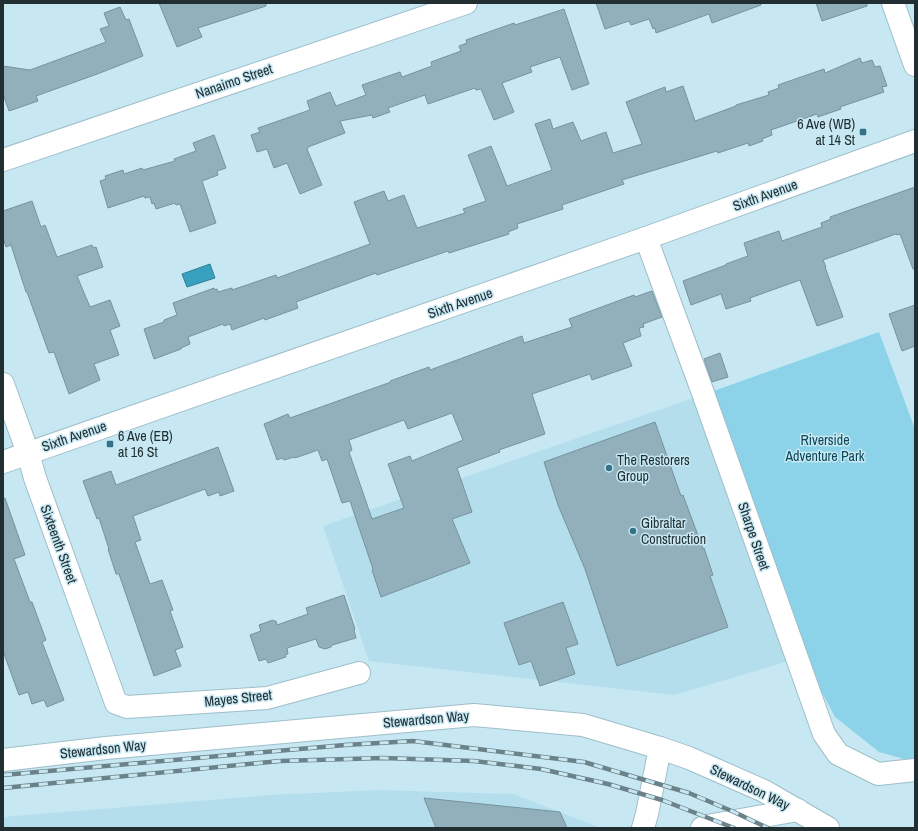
<svg xmlns="http://www.w3.org/2000/svg" width="918" height="831" viewBox="0 0 918 831" font-family="'Archivo Narrow',sans-serif">
  <style>
    .built { fill: #b4deec }
    .green { fill: #8cd3ea }
    .water { fill: #37a1bf; stroke: #307e95 }
    .building { fill: #91b0bb; stroke: #74939d; fill-rule: evenodd }
    .lines { fill: none; stroke-linecap: round; stroke-linejoin: round }
    .minor-casing { stroke: #9ebec9; stroke-width: 24 }
    .major-casing { stroke: #9ebec9; stroke-width: 24 }
    .minor { stroke: #fff; stroke-width: 22 }
    .major { stroke: #fff; stroke-width: 22 }
    .rail-casing { stroke: #6c8289; stroke-width: 4.5 }
    .rail { stroke: #c7e8f3; stroke-width: 3; stroke-dasharray: 9; stroke-linecap: butt }
    .poi-dot { fill: #337387; stroke: #c7e8f3; stroke-width: 1.5 }
    .labels { text-anchor: middle; stroke-width: 3; stroke-linejoin: round; paint-order: stroke }
    .street-label { font-size: 14px; fill: #212e32; stroke: #c7e8f3 }
    .poi-label { font-size: 14px; fill: #212e32; stroke: #c7e8f3; text-anchor: start }
    .park-label { font-size: 14px; fill: #0a4858; stroke: #c7e8f3 }
  </style>
  <rect width="100%" height="100%" fill="#c7e8f3"/>
  <g class="built">
    <polygon points="708,393 803,657 674,695 369,661 323,526"/>
    <polygon points="379,790 513,794 601,828 3,828 3,817 270,795"/>
  </g>
  <polygon class="green" points="879,332 915,429 915,762 879,752 835,717 803,657 708,393"/>
  <polygon class="water" points="210,264 215,278 187,287 182,274"/>
  <g class="building">
    <polygon points="159,3 266,3 266,6 198,28 202,37 177,47"/>
    <polygon points="596,3 761,3 761,5 712,23 709,14 656,33 655,28 653,29 649,19 631,25 629,21 605,29"/>
    <polygon points="816,3 867,3 867,6 822,21"/>
    <polygon points="120,7 126,20 129,19 143,56 100,73 36,96 38,101 9,111 3,94 3,66 30,70 106,42 100,29 109,26 104,13"/>
    <polygon points="564,9 589,84 572,90 560,57 530,67 532,72 502,83 514,112 494,120 481,89 476,90 475,88 428,104 425,95 388,108 390,112 373,118 372,115 340,121 345,133 308,147 308,148 307,149 322,185 300,194 287,163 274,168 267,149 257,152 251,135 260,132 258,128 310,110 307,101 330,92 336,106 366,95 362,85 400,72 402,77 432,66 431,62 461,51 459,46 467,43 466,40 514,23 515,25"/>
    <polygon points="860,58 862,63 872,60 875,67 880,66 887,86 882,87 884,92 840,107 841,109 818,117 817,114 771,130 772,135 762,139 763,141 749,146 748,143 718,153 717,151 622,180 624,184 562,205 563,209 517,224 518,228 508,232 509,234 449,253 448,251 377,275 376,273 296,302 298,308 265,320 264,318 232,330 230,324 224,326 223,324 188,337 190,344 181,348 181,349 154,359 144,329 164,322 164,320 177,315 173,303 214,288 215,290 217,289 218,292 232,288 232,290 276,275 277,278 370,244 354,202 384,191 388,201 404,195 417,228 465,213 463,209 486,201 468,155 491,146 507,186 552,170 535,124 550,119 553,129 573,122 581,141 606,132 613,153 642,144 626,102 665,87 666,92 683,86 695,121 736,106 736,105 769,95 768,92 779,88 778,85 824,69 825,73"/>
    <polygon points="214,135 226,168 217,171 218,175 202,181 216,223 190,232 180,204 176,205 175,203 156,209 154,203 152,204 150,197 145,198 144,196 108,208 100,181 106,179 105,176 123,170 124,174 142,168 143,170 175,161 174,159 196,151 193,143"/>
    <polygon points="915,187 915,269 913,269 900,234 897,235 896,234 823,260 826,267 825,267 843,317 817,326 800,280 750,298 751,301 726,309 721,294 691,305 683,281 726,265 726,264 748,256 744,243 779,231 782,241 822,227 821,223 831,219 830,217"/>
    <polygon points="32,201 41,227 45,225 57,257 92,245 93,248 96,247 103,267 77,276 90,307 110,300 120,326 110,330 119,355 94,364 100,380 69,394 54,352 49,353 27,292 26,292 11,245 6,247 3,238 3,211"/>
    <path d="M652 291 662 317 643 324 644 327 639 328 641 336 623 343 632 366 592 380 590 374 532 394 545 434 499 450 500 452 457 468 472 512 452 519 470 563 381 597 372 570 373 569 350 501 342 503 327 459 322 461 318 450 295 458 294 457 284 460 282 458 277 460 264 424 288 414 290 418 391 382 390 381 429 367 430 370 522 336 524 343 572 327 569 319 634 295 635 297ZM452 413 463 440 412 461 410 456 388 464 404 508 372 519 349 452 352 450 349 440 404 420 408 429Z"/>
    <polygon points="915,305 915,346 902,351 889,314"/>
    <polygon points="720,353 728,377 712,382 704,359"/>
    <polygon points="655,422 681,496 683,495 703,549 704,548 713,575 710,576 728,627 617,666 585,569 558,505 544,462"/>
    <polygon points="218,447 234,491 220,496 219,492 208,496 205,489 133,516 141,540 135,542 150,584 162,580 173,610 170,611 183,647 175,650 181,666 154,676 119,574 116,574 108,549 109,549 99,518 97,519 83,481 111,471 116,485"/>
    <polygon points="5,498 25,555 14,559 30,602 32,602 46,640 42,642 64,700 47,707 44,700 32,704 28,692 19,695 3,651 3,499"/>
    <polygon points="344,595 355,629 354,630 356,638 332,645 331,647 325,649 319,647 316,639 287,648 288,654 285,655 286,657 268,663 266,659 259,661 250,635 261,631 259,625 273,620 274,621 276,621 277,625 308,614 306,608"/>
    <polygon points="563,602 578,644 566,648 575,674 540,686 531,661 519,665 504,623"/>
    <polygon points="424,798 560,812 567,828 436,828"/>
  </g>
  <g class="lines">
    <defs>
      <g id="minor">
        <polyline points="893,3 915,65"/>
        <polyline points="3,160 466,3"/>
        <polyline points="646,238 703,393 824,734 838,754 878,774 915,770"/>
        <polyline points="3,384 28,453 35,478 116,703 127,707 267,698 359,673"/>
        <polyline points="3,462 646,238 915,141"/>
        <polyline points="643,828 647,814 660,748"/>
        <polyline points="702,828 707,826 798,810"/>
      </g>
      <polyline id="major" points="3,760 106,748 474,715 583,725 660,748 689,758 764,791 828,828"/>
    </defs>
    <use href="#minor" class="minor-casing"/>
    <use href="#major" class="major-casing"/>
    <use href="#minor" class="minor"/>
    <use href="#major" class="major"/>
    <defs>
      <g id="rail">
        <polyline points="3,775 345,745 413,741 584,762 689,793 734,812 768,828"/>
        <polyline points="3,788 280,761 383,758 474,761 541,769 608,784 662,800 734,828"/>
      </g>
    </defs>
    <use href="#rail" class="rail-casing"/>
    <use href="#rail" class="rail"/>
  </g>
  <g class="poi-dot">
    <rect x="859" y="128" width="8" height="8" rx="2"/>
    <rect x="106" y="440" width="8" height="8" rx="2"/>
    <circle cx="609" cy="468" r="4"/>
    <circle cx="633" cy="531" r="4"/>
  </g>
  <g class="labels">
    <g class="street-label">
      <text transform="translate(234 81) rotate(-19)" y="5">Nanaimo Street</text>
      <text transform="translate(765 195) rotate(-20)" y="5">Sixth Avenue</text>
      <text transform="translate(460 303) rotate(-19)" y="5">Sixth Avenue</text>
      <text transform="translate(74 436) rotate(-19)" y="5">Sixth Avenue</text>
      <text transform="translate(754 536) rotate(71)" y="5">Sharpe Street</text>
      <text transform="translate(59 544) rotate(70)" y="5">Sixteenth Street</text>
      <text transform="translate(238 698) rotate(-6)" y="5">Mayes Street</text>
      <text transform="translate(426 719) rotate(-5)" y="5">Stewardson Way</text>
      <text transform="translate(103 749) rotate(-6)" y="5">Stewardson Way</text>
      <text transform="translate(750 787) rotate(26)" y="5">Stewardson Way</text>
    </g>
    <g class="poi-label">
      <text x="855" y="129" text-anchor="end">6 Ave (WB)<tspan x="855" dy="16">at 14 St</tspan></text>
      <text x="118" y="441">6 Ave (EB)<tspan x="118" dy="16">at 16 St</tspan></text>
      <text x="617" y="465">The Restorers<tspan x="617" dy="16">Group</tspan></text>
      <text x="641" y="528">Gibraltar<tspan x="641" dy="16">Construction</tspan></text>
    </g>
    <g class="park-label">
      <text x="825" y="445">Riverside<tspan x="825" dy="16">Adventure Park</tspan></text>
    </g>
  </g>
  <rect width="918" height="831" fill="none" stroke="#212e32" stroke-width="8"/>
</svg>
